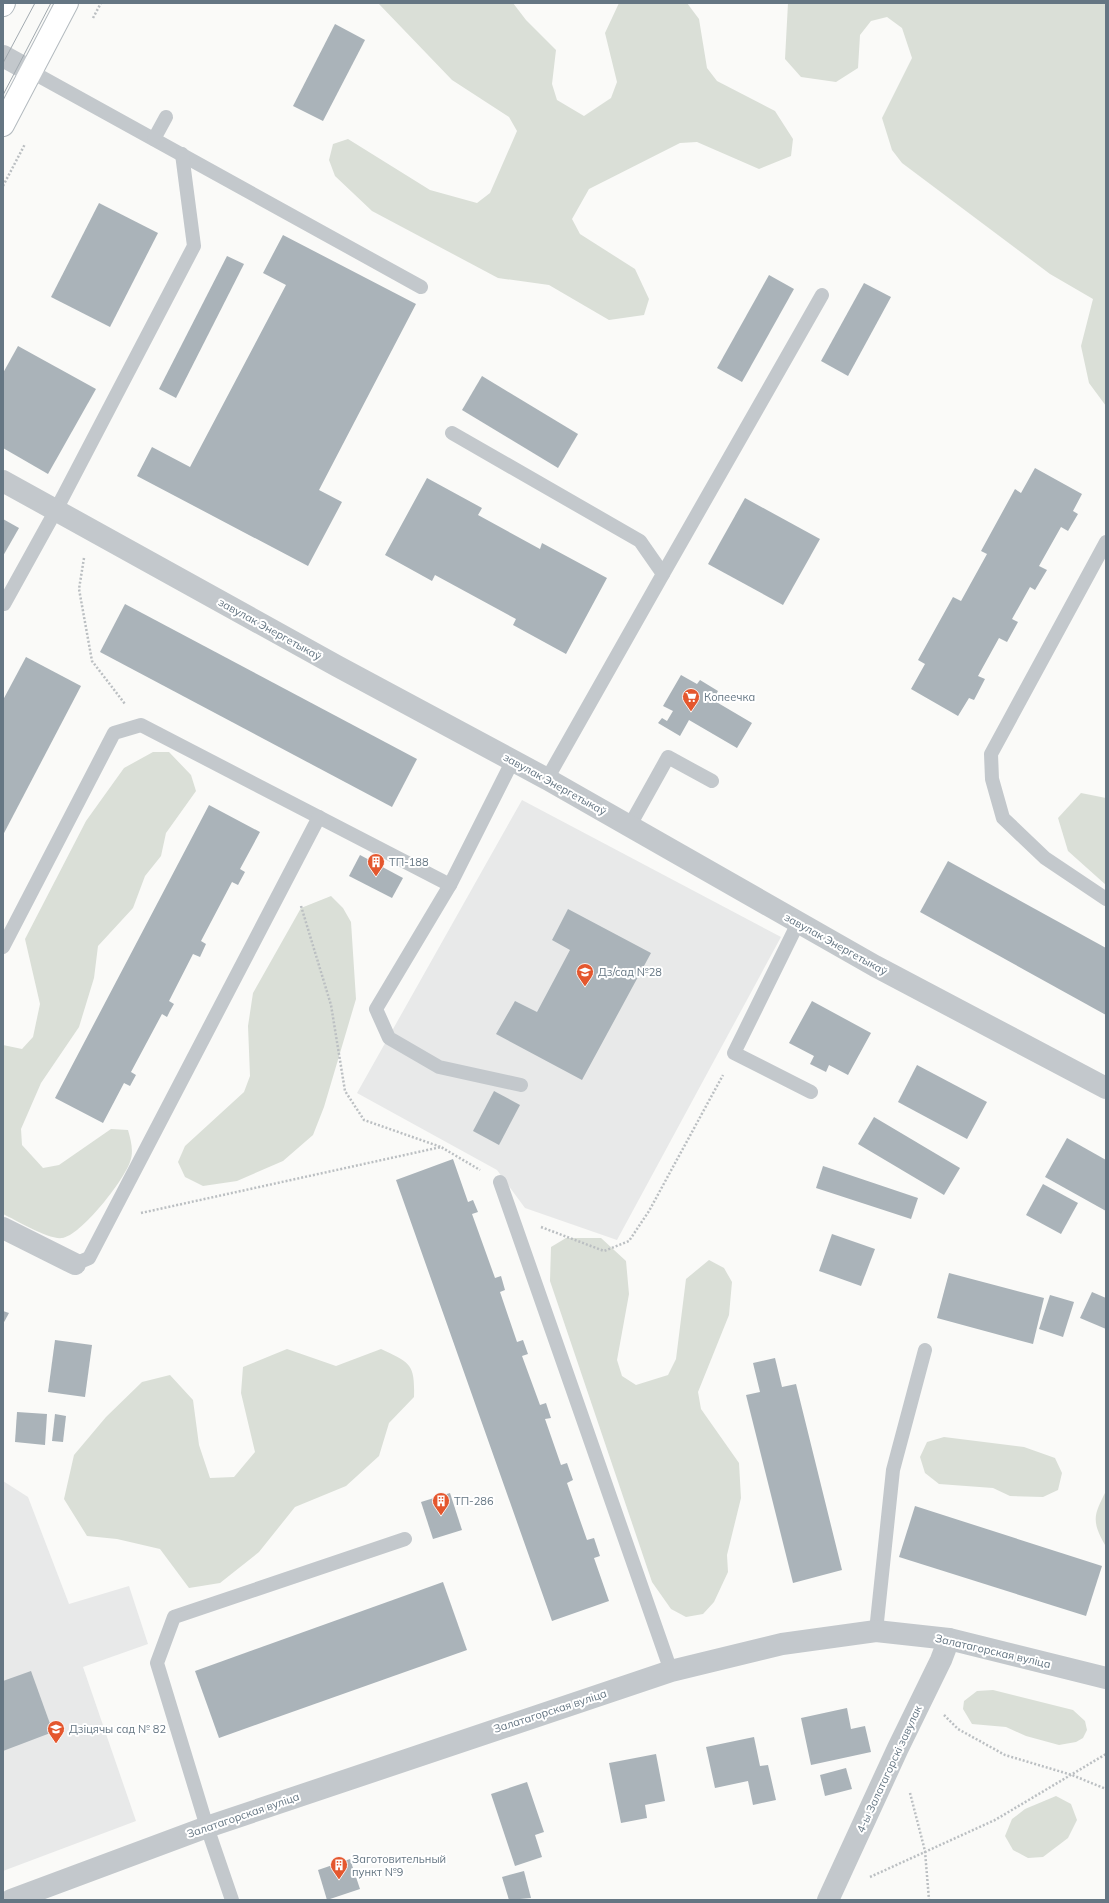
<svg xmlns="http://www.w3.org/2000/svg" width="1109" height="1903" viewBox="0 0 1109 1903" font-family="Mulish,sans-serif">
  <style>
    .built { fill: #e8e9e9 }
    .green { fill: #dadfd7 }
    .building { fill: #aab3b9 }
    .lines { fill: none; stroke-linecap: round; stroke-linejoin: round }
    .secondary-casing { stroke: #b3babf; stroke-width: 24 }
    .path { stroke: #bbbfc2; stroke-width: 2.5; stroke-dasharray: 2 2; stroke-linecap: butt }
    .service { stroke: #c3c8cc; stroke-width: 14 }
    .minor { stroke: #c3c8cc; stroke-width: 22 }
    .secondary { stroke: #fff; stroke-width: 22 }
    .tram { stroke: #a2aab0; stroke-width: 1 }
    .labels { text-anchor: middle; stroke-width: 4; stroke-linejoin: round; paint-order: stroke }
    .street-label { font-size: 11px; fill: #657683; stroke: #fff }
    .poi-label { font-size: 11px; fill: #657683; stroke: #fff; text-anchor: start }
  </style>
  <rect width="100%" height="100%" fill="#fafaf8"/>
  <g class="built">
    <polygon points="522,800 781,937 617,1240 525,1208 497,1170 357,1093"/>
    <polygon points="3,1481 28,1497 69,1604 129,1586 148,1644 83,1667 136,1821 3,1871"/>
  </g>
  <g class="green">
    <polygon points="378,3 513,3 526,20 556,50 552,84 557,100 584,116 611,98 617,82 605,33 619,3 687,3 699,19 707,68 717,81 775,111 793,139 791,156 759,169 697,142 680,143 589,189 572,219 580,234 635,269 649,299 644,315 609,320 549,285 498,278 372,211 335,176 329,160 333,144 348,139 430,190 477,203 490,193 517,131 509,117 452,80"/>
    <polygon points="788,3 1106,3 1106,406 1089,383 1081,346 1093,299 1050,274 902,163 892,150 882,118 912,58 902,28 887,17 871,21 860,35 858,68 836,82 801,77 785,59"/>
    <path d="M153 752H169L191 775 196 791 166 833 161 856 145 876 133 908 98 946 94 978 79 1027 41 1083 21 1129 22 1145 43 1168 59 1165 111 1129 128 1130C131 1141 134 1151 130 1162 124 1180 81 1236 62 1238 49 1240 16 1220 3 1214V1045L22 1049 33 1037 40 1004 25 939 86 821 124 768Z"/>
    <polygon points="1081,793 1106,798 1106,885 1068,851 1058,818"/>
    <polygon points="331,896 343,908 351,922 356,999 324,1107 313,1135 283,1161 237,1181 203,1186 185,1177 178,1162 185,1146 244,1092 250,1076 248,1026 253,993 301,908"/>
    <polygon points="566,1238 601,1238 626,1261 629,1294 617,1360 622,1376 636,1385 668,1375 676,1359 686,1279 709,1260 724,1268 732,1282 729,1315 698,1392 701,1409 739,1463 741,1498 727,1555 728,1572 714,1602 703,1614 686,1617 671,1609 652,1582 550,1281 551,1247"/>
    <path d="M287 1349 336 1366 381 1349C410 1363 415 1363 414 1397L389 1423 379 1456 346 1486 295 1507 259 1552 220 1583 189 1588 160 1549 117 1539 87 1536 64 1499 74 1455 106 1417 142 1382 170 1375 193 1400 199 1445 210 1478 234 1477 255 1452 241 1393 243 1367Z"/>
    <polygon points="944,1437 1024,1447 1055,1458 1062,1473 1058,1490 1043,1497 1010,1496 993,1488 939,1484 925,1473 920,1457 927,1442"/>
    <path d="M1106 1491V1544L1105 1545C1091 1520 1094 1515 1106 1491Z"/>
    <polygon points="993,1690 1073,1710 1085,1721 1087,1730 1083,1738 1076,1742 1059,1745 1026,1736 1006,1727 972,1724 963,1709 964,1701 977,1691"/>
    <polygon points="1056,1796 1071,1804 1077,1820 1068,1838 1043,1857 1028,1858 1013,1850 1005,1836 1012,1819 1025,1809"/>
  </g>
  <g class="building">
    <polygon points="335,24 365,40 323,121 293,106"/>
    <polygon points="99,203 158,233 110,327 51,297"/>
    <polygon points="283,235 416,304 319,490 342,502 308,566 137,476 152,447 190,467 286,285 263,273"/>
    <polygon points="227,256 244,264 176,398 159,389"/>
    <polygon points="769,275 794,289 742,382 717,368"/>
    <polygon points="864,283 891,297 848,376 821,361"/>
    <polygon points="18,346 96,389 48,474 3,448 3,373"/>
    <polygon points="482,376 578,434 558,468 462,410"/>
    <polygon points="1035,468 1082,494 1073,511 1078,514 1068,531 1061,527 1039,566 1047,570 1035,590 1030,587 1012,619 1018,622 1007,642 999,638 978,676 985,679 974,700 969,698 958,716 911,689 925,664 918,660 953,597 961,601 987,554 981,551 1015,489 1021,493"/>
    <polygon points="427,478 482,508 478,515 540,549 542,543 607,578 566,654 513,625 516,619 435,575 432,581 385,555"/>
    <polygon points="745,498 820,539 783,605 708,564"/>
    <polygon points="3,519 19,528 3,556"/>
    <polygon points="125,604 417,759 392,807 100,652"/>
    <polygon points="26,657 81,686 3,835 3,700"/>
    <polygon points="681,675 697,684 700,680 718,691 713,700 752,723 737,748 689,720 680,736 658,723 662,718 667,721 673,711 663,706"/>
    <polygon points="209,805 260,832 240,869 245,872 238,885 232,882 201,941 206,944 200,957 193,954 169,1001 174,1004 170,1011 167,1017 162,1014 131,1072 136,1075 130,1086 124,1083 103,1123 55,1098"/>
    <polygon points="360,855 403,878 392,898 349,876"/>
    <polygon points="948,861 1106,948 1106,1015 920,912"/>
    <polygon points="568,909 651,953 582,1080 496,1034 515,1001 537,1012 570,950 552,940"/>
    <polygon points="812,1001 871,1033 848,1075 829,1065 826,1072 810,1064 814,1056 789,1043"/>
    <polygon points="917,1065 987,1102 967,1139 898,1102"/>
    <polygon points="494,1091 520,1105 499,1145 473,1131"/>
    <polygon points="874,1117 960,1168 944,1195 858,1144"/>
    <polygon points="1067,1138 1106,1160 1106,1211 1045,1177"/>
    <polygon points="453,1159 468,1202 473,1200 478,1212 472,1214 495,1278 501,1276 505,1290 500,1292 517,1342 523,1340 528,1354 522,1356 540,1405 546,1403 551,1418 545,1419 561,1465 567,1463 573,1480 567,1483 587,1540 594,1538 600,1556 594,1558 609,1601 552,1621 396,1180"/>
    <polygon points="823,1166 918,1198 911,1219 816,1188"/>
    <polygon points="1043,1184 1078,1203 1061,1234 1026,1215"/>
    <polygon points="832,1234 875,1249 861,1286 819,1271"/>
    <polygon points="949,1273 1044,1298 1033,1344 937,1318"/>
    <polygon points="1092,1292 1106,1298 1106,1329 1080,1318"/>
    <polygon points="1050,1295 1074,1302 1063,1337 1039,1329"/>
    <polygon points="3,1311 9,1313 3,1324"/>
    <polygon points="55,1340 92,1345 85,1397 48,1392"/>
    <polygon points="775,1358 782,1387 796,1384 842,1570 793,1583 746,1395 760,1392 753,1363"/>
    <polygon points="17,1412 47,1414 45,1445 15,1442"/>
    <polygon points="55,1414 66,1416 63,1442 52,1441"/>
    <polygon points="450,1493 462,1530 433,1539 421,1502"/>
    <polygon points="915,1506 1102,1566 1086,1616 899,1557"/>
    <polygon points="443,1582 467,1650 219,1738 195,1671"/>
    <polygon points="31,1671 53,1732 3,1751 3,1681"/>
    <polygon points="847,1708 851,1729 865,1726 871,1752 811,1765 801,1718"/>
    <polygon points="754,1737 760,1766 768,1765 776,1800 753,1805 748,1781 715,1788 706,1747"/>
    <polygon points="656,1754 665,1801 645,1805 647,1818 621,1823 609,1763"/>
    <polygon points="846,1768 852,1789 825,1796 820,1775"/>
    <polygon points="527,1782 544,1832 535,1835 542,1857 515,1866 491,1794"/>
    <polygon points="350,1859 360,1889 327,1900 318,1870"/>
    <polygon points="524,1871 531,1898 509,1900 502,1877"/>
  </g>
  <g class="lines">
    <defs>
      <g id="secondary">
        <polyline points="3,5 4,3"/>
        <polyline points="3,125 67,3"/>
      </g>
    </defs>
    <use href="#secondary" class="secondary-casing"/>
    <g class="path">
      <polyline points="93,18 101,3"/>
      <polyline points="3,186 25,144"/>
      <polyline points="84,558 79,589 92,661 125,704"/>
      <polyline points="301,906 331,1005 345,1091 364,1120 441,1147"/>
      <polyline points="141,1213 441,1147 480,1170"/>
      <polyline points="541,1227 604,1251 629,1241 649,1211 723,1075"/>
      <polyline points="944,1715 958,1729 1005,1755 1072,1775 1106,1789"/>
      <polyline points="910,1793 925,1851 929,1900"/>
      <polyline points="870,1877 995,1820 1106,1754"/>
    </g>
    <g class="service">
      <polyline points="32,72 421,287"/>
      <polyline points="154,139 166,117"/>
      <polyline points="452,433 640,541 663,574 547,779"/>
      <polyline points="1106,542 991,754 992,779 1003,818 1045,858 1106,899"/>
      <polyline points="663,574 822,295"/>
      <polyline points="4,604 56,510 194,246 182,154"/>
      <polyline points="629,827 668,757 712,781"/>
      <polyline points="450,885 376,1009 389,1038 439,1067 521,1085"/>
      <polyline points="798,923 734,1053 811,1092"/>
      <polyline points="3,947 114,733 141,725 450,885 513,760"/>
      <polyline points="500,1182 671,1671"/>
      <polyline points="75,1264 89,1258 319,817"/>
      <polyline points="876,1631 893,1470 925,1350"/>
      <polyline points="232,1900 207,1827 157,1663 174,1617 405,1539"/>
    </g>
    <g class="minor">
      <polyline points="3,56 32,72"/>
      <polyline points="3,481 337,666 547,779 875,966 1106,1088"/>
      <polyline points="3,1228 75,1264"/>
      <polyline points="11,1900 207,1827 671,1671 782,1644 876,1631 949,1639 1106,1678"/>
      <polyline points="828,1900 898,1748 941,1660 949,1639"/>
    </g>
    <use href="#secondary" class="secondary"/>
    <g class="tram">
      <polyline points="3,63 35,3"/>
      <polyline points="3,95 51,3"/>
    </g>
  </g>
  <defs>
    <symbol id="supermarket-pin" viewBox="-11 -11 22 30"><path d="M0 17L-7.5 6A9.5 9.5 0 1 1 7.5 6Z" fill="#e4572e" stroke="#fff"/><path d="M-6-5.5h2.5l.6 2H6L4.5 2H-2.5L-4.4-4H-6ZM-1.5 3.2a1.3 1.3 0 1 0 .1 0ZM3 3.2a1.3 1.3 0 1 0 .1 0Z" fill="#fff"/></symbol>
    <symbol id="building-pin" viewBox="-11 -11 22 30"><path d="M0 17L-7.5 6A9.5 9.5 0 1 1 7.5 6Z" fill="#e4572e" stroke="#fff"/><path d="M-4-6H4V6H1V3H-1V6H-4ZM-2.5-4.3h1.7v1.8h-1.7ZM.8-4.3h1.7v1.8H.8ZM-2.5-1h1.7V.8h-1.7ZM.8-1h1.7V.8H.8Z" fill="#fff"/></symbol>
    <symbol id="school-pin" viewBox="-11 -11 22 30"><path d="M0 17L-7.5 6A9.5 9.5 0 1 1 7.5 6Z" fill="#e4572e" stroke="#fff"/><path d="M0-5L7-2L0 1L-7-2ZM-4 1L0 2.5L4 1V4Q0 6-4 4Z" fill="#fff"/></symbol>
  </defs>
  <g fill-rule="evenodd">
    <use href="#supermarket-pin" x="681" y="687" width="20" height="27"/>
    <use href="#building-pin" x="366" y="852" width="20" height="27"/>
    <use href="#school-pin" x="575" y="962" width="20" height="27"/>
    <use href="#building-pin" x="431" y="1491" width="20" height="27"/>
    <use href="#school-pin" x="46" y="1719" width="20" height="27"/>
    <use href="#building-pin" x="329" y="1855" width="20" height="27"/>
  </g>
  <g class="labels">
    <g class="street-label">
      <text transform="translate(270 629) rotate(29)" y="4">завулак Энергетыкаў</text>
      <text transform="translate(555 784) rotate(29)" y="4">завулак Энергетыкаў</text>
      <text transform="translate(836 944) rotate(29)" y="4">завулак Энергетыкаў</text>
      <text transform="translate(993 1651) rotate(13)" y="4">Залатагорская вуліца</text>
      <text transform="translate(550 1711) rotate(-18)" y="4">Залатагорская вуліца</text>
      <text transform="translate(889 1769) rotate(-65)" y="4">4-ы Залатагорскі завулак</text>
      <text transform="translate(243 1815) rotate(-19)" y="4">Залатагорская вуліца</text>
    </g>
    <g class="poi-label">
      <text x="704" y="701">Копеечка</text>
      <text x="389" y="866">ТП-188</text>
      <text x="598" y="976">Дз/сад №28</text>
      <text x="454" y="1505">ТП-286</text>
      <text x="69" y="1733">Дзіцячы сад № 82</text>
      <text x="352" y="1863">Заготовительный<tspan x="352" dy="13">пункт №9</tspan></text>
    </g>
  </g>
  <rect width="1109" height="1903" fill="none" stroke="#657683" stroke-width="8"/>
</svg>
